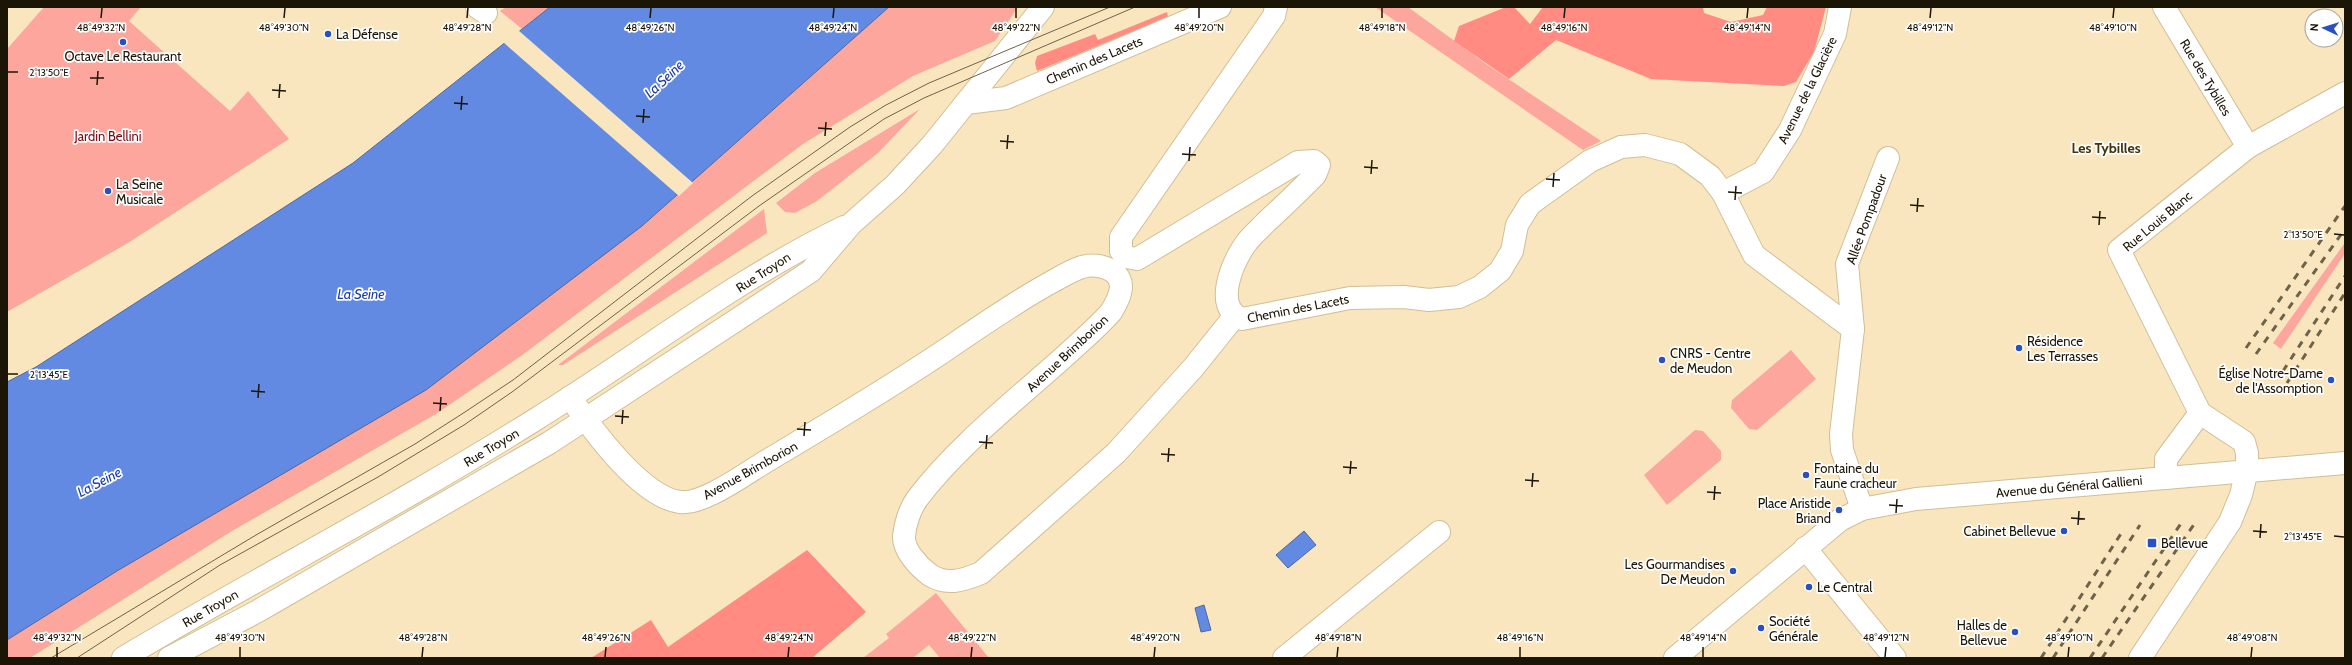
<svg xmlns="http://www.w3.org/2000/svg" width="2352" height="665" viewBox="0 0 2352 665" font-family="Cabin,sans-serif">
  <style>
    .green { fill: #fca69e }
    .forest { fill: #ff8b83 }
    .water { fill: #628ae3; stroke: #4d67a1 }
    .pier { fill: #f9e6be }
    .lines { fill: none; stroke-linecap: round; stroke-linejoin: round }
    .minor-casing { stroke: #d0be97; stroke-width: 24 }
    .secondary-casing { stroke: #d0be97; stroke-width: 24 }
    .primary-casing { stroke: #d0be97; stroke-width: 24 }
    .minor { stroke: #fff; stroke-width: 22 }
    .secondary { stroke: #fff; stroke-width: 22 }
    .primary { stroke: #fff; stroke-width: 22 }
    .tram { stroke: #6e634a; stroke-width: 1 }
    .rail { stroke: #6e634a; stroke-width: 3; stroke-dasharray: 7 7; stroke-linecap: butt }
    .ticks { fill: none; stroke: #1b1506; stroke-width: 1.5 }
    .poi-dot { fill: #2850bf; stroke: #fff; stroke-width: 1.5 }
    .labels { text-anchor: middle; stroke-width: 3.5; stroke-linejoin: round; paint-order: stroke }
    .poi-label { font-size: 13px; fill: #1b1506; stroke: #fff; text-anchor: start }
    .street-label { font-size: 13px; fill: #1b1506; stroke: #fff }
    .park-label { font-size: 13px; fill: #740a12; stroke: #fff }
    .water-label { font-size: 14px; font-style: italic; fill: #1a3da5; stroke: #fff }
    .neighbourhood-label { font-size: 14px; font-weight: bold; fill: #42320e; stroke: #fff }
    .ticks-label { font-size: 10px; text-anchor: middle; fill: #1b1506; stroke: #fff; stroke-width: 3.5; stroke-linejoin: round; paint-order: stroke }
  </style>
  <rect width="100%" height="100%" fill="#f9e6be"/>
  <g class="green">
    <polygon points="44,7 141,7 129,21 230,111 248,91 289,139 128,243 7,312 7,49"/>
    <polygon points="506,7 550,7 522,29 500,11"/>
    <polygon points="889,7 1018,7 995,41 913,76 803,144 521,356 436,414 232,531 30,658 7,658 7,640 117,571 642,226"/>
    <polygon points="1375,7 1408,7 1486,64 1601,141 1583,150"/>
    <polygon points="920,109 878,153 817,201 795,213 785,212 776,203 815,173"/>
    <polygon points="764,209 767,233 563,365 558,365"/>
    <polygon points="2344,244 2344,255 2281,349 2273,343"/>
    <polygon points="1791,350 1816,379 1757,430 1749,429 1731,408 1732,400"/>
    <polygon points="1695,430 1703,431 1721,451 1721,460 1667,505 1644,475"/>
    <polygon points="936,593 989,658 940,658 929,645 913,658 863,658 889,638 886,634"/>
  </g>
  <g class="forest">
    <polygon points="1506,7 1514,7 1530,24 1543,7 1703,7 1704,13 1731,22 1763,15 1767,7 1826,7 1814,52 1796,82 1784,86 1651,79 1556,40 1509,79 1454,41 1459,26"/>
    <polygon points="1167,12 1168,17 1037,71 1035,63 1037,56 1095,34 1098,40"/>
    <polygon points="807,550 866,612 812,658 591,658 651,620 668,647"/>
  </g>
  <g class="water">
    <polygon points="550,7 889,7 642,226 426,390 117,571 7,640 7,382 36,367 353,163"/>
    <polygon points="1304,531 1316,545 1288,568 1276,555"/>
    <polygon points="1204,605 1211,630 1201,632 1195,608"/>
  </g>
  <polygon class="pier" points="518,30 693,183 679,196 503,42"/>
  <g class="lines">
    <defs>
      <g id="minor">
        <polyline points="477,7 486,13"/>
        <path d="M1276 7 1274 16 1121 237V251L1126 257 1137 259 1298 162 1314 161 1319 165 1315 175C1299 191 1283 207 1266 222 1260 229 1252 235 1247 242 1233 260 1212 308 1242 319L1350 298 1404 297 1429 300 1459 297 1480 287 1500 271 1512 251 1517 225 1530 204 1590 161 1621 147 1645 145 1680 154 1710 176 1723 193 1754 255 1853 329 1841 434 1842 450 1862 509"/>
        <polyline points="2164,7 2248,147"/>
        <polyline points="966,103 1006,98 1220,7"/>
        <polyline points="1723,193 1763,172 1790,130 1835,34 1840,7"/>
        <polyline points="1853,329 1847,264 1888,158"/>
        <path d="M570 397C591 428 641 497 680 502 703 505 745 474 765 462 825 426 886 390 944 351 978 328 1012 304 1048 284 1059 278 1070 271 1082 267 1097 263 1120 268 1121 286 1121 296 1115 305 1111 312 1097 328 1080 342 1065 356 1016 400 956 447 917 499 910 509 905 524 904 536 903 550 919 567 930 575 947 586 964 580 981 573L1116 453 1193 368 1234 317"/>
        <polyline points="2166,478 2166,459 2200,413"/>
        <polyline points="1805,548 1895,658"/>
        <polyline points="1284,658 1439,532"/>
        <polyline points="2140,658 2230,522 2241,495 2247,470 2247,453 2244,442 2200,413 2119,250 2248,147 2345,93"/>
      </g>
      <polyline id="secondary" points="1675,658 1840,520 1862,509 1916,499 2345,463"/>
      <g id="primary">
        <path d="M123 658C259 577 399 505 533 421 637 357 734 280 844 227"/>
        <polyline points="169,658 258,611 549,443 811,271 851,224 895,185 932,145 1043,7"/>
      </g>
    </defs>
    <use href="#minor" class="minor-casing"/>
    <use href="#secondary" class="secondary-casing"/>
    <use href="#primary" class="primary-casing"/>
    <use href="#minor" class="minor"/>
    <use href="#secondary" class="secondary"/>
    <use href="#primary" class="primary"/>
    <g class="tram">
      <polyline points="51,658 256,535 415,444 465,412 513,380 752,196 850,127 886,105 929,83 1110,7"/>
      <polyline points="77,658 220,565 378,477 464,425 512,392 759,206 884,119 924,98 1135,7"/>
    </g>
    <g class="rail">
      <polyline points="2246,348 2345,206"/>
      <polyline points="2256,354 2345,229"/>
      <polyline points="2283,371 2345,276"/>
      <polyline points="2287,383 2345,293"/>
      <polyline points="2041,658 2124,529"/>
      <polyline points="2053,658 2140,525"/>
      <polyline points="2090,658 2184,519"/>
      <polyline points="2102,658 2195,523"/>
    </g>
  </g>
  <path class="ticks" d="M101 18 102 8M284 18 285 8M467 18 468 8M650 18 651 8M833 18 834 8M1016 18V8M1199 18V8M1382 18V8M1564 18 1565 8M1747 18 1748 8M1930 18 1931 8M2113 18 2114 8M8 72H18M90 78H104M97 85 98 71M272 90 286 91M279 98 280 84M454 103 468 104M461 110 462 96M636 116 650 117M643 123 644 109M818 128 832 129M825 136 826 122M1000 141 1014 142M1007 149 1008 135M1182 154 1196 155M1189 161 1190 147M1364 167 1378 168M1371 174 1372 160M1546 179 1560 180M1553 187 1554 173M1728 192 1742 193M1735 200 1736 186M1910 205 1924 206M1917 212 1918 198M2092 217 2106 218M2099 225 2100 211M2334 234 2344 235M8 374H18M251 391 265 392M258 398 259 384M433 403 447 404M440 411 441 397M615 416 629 417M622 424 623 410M797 429 811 430M804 436 805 422M979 442 993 443M986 449 987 435M1161 454 1175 455M1168 462 1169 448M1343 467 1357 468M1350 474 1351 461M1525 480 1539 481M1532 487 1533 473M1707 492 1721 493M1714 500 1715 486M1889 505 1903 506M1896 513 1897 499M2071 518 2085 519M2078 525 2079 511M2253 531 2267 532M2334 536 2344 537M2260 538 2261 524M57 657V647M240 657V647M422 657 423 647M605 657 606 647M788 657 789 647M971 657 972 647M1154 657 1155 647M1337 657 1338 647M1520 657V647M1703 657V647M1885 657 1886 647M2068 657 2069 647M2251 657 2252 647"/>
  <g class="poi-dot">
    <circle cx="328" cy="34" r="4"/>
    <circle cx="123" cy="42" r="4"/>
    <circle cx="108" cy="191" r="4"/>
    <circle cx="2019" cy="348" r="4"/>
    <circle cx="1662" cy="360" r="4"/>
    <circle cx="2331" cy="380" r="4"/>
    <circle cx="1806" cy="475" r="4"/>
    <circle cx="1839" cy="510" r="4"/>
    <circle cx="2064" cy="531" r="4"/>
    <rect x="2147" y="538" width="10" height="10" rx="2"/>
    <circle cx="1733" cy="571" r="4"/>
    <circle cx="1809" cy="587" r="4"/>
    <circle cx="1761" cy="628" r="4"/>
    <circle cx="2015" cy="632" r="4"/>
  </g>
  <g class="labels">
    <g class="poi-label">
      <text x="336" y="39">La Défense</text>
      <text x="123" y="61" text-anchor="middle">Octave Le Restaurant</text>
      <text x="116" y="189">La Seine<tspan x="116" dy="15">Musicale</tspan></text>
      <text x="2027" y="346">Résidence<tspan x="2027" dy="15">Les Terrasses</tspan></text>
      <text x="1670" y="358">CNRS - Centre<tspan x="1670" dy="15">de Meudon</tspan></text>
      <text x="2323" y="378" text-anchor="end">Église Notre-Dame<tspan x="2323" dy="15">de l'Assomption</tspan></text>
      <text x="1814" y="473">Fontaine du<tspan x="1814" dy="15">Faune cracheur</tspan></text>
      <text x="1831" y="508" text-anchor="end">Place Aristide<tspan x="1831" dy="15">Briand</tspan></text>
      <text x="2056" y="536" text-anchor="end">Cabinet Bellevue</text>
      <text x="2161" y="548">Bellevue</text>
      <text x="1725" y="569" text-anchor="end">Les Gourmandises<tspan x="1725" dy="15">De Meudon</tspan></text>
      <text x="1817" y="592">Le Central</text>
      <text x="1769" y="626">Société<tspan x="1769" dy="15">Générale</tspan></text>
      <text x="2007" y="630" text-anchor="end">Halles de<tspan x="2007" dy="15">Bellevue</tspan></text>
    </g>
    <g class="street-label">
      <text transform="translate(1094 60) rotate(-23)" y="5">Chemin des Lacets</text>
      <text transform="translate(2206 77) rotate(59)" y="5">Rue des Tybilles</text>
      <text transform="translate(1807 90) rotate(-64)" y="5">Avenue de la Glacière</text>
      <text transform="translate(1866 219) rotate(-70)" y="5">Allée Pompadour</text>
      <text transform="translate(2157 221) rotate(-40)" y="5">Rue Louis Blanc</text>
      <text transform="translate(763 272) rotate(-33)" y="5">Rue Troyon</text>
      <text transform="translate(1298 308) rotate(-11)" y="5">Chemin des Lacets</text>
      <text transform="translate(1067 353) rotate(-43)" y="5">Avenue Brimborion</text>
      <text transform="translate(491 447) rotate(-31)" y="5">Rue Troyon</text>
      <text transform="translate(750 470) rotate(-29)" y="5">Avenue Brimborion</text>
      <text transform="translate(2069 486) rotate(-5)" y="5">Avenue du Général Gallieni</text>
      <text transform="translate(210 608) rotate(-30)" y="5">Rue Troyon</text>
    </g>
    <g class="park-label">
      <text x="108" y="141">Jardin Bellini</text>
    </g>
    <g class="water-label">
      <text transform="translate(664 79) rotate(-43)" y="5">La Seine</text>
      <text x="361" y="299">La Seine</text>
      <text transform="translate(99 482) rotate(-28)" y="5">La Seine</text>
    </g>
    <g class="neighbourhood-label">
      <text x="2106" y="153">Les Tybilles</text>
    </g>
  </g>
  <g class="ticks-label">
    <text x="101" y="31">48°49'32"N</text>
    <text x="284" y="31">48°49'30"N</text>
    <text x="467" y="31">48°49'28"N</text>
    <text x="650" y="31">48°49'26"N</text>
    <text x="833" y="31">48°49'24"N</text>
    <text x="1016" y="31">48°49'22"N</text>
    <text x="1199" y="31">48°49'20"N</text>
    <text x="1382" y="31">48°49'18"N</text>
    <text x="1564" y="31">48°49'16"N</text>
    <text x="1747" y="31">48°49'14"N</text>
    <text x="1930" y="31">48°49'12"N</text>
    <text x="2113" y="31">48°49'10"N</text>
    <text x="49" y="76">2°13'50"E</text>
    <text x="2303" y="238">2°13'50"E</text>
    <text x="49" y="378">2°13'45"E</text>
    <text x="2303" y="540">2°13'45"E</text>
    <text x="57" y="641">48°49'32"N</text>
    <text x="240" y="641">48°49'30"N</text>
    <text x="423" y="641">48°49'28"N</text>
    <text x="606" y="641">48°49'26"N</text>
    <text x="789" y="641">48°49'24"N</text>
    <text x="972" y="641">48°49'22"N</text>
    <text x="1155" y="641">48°49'20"N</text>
    <text x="1338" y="641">48°49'18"N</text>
    <text x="1520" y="641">48°49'16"N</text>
    <text x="1703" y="641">48°49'14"N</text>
    <text x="1886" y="641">48°49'12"N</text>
    <text x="2069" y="641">48°49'10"N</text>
    <text x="2252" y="641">48°49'08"N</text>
  </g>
  <rect width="2352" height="665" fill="none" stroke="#1b1506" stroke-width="16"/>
  <g transform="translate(2324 28) rotate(274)"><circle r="19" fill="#ffffff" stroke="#a4a19b"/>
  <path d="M0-3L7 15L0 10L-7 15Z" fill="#2850bf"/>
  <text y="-6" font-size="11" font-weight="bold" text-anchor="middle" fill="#1b1506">N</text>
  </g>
</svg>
